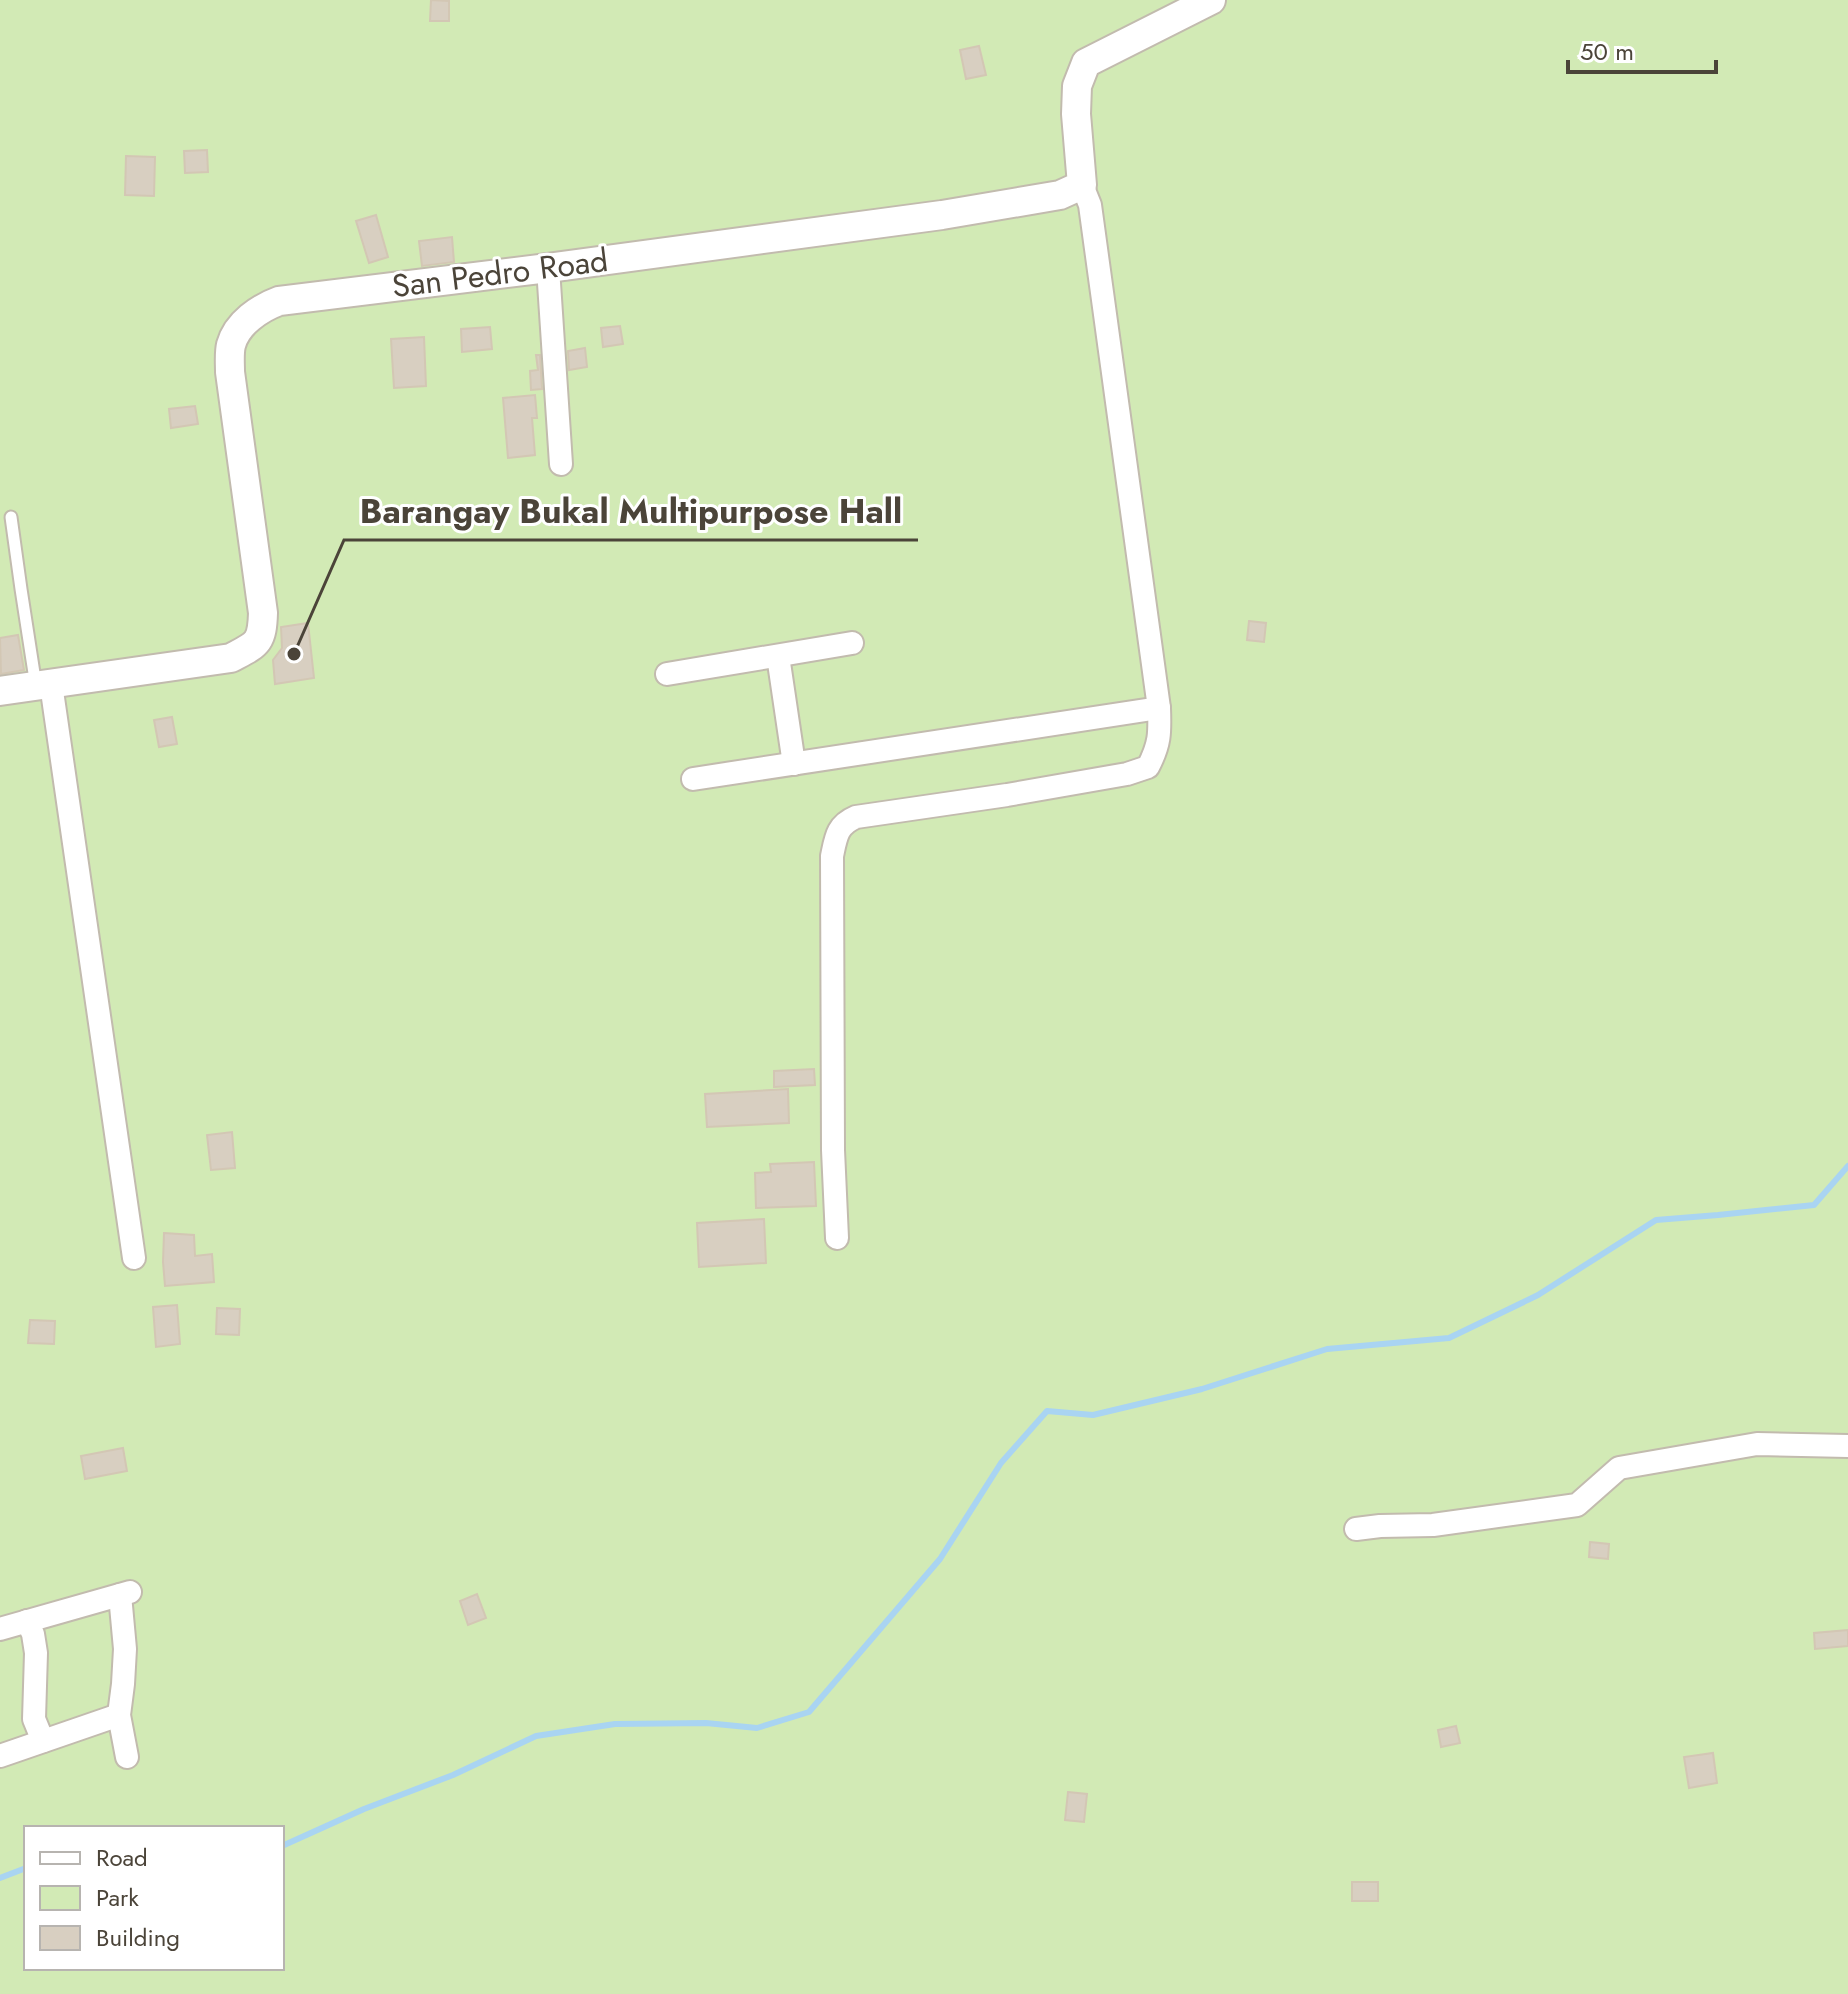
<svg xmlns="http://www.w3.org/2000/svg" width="1848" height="1994" viewBox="0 0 1848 1994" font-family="Jost,sans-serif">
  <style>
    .green { fill: #d2eab5; fill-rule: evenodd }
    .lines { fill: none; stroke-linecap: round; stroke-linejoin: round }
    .stream { stroke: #a9d4f2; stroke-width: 6 }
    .building { fill: #d8cfc1; stroke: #d3c7b4; stroke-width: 2 }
    .service-casing { stroke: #c2bbae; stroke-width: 15 }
    .minor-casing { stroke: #c2bbae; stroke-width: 26 }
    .tertiary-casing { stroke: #c2bbae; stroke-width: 32 }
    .service { stroke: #fff; stroke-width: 11 }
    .minor { stroke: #fff; stroke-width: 22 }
    .tertiary { stroke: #fff; stroke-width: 28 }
    .labels { text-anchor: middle; stroke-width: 6; stroke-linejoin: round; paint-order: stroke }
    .street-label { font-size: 32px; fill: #4b4439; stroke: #fff }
    .leader { fill: none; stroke: #4b4439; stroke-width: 3 }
    .callout-dot { fill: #4b4439; stroke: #fff; stroke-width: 3 }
    .callout-label { font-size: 34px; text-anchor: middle; font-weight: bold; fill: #4b4439; stroke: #fff; stroke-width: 6; stroke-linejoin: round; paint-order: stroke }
  </style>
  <rect width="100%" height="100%" fill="#f6f3ec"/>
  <path class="green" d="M0 0H1848V1994H0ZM26 1828H282V1968H26Z"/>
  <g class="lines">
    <g class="stream">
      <polyline points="282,1846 364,1809 453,1775 536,1736 615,1724 706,1723 757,1728 809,1712 940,1559 1001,1463 1047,1411 1093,1415 1202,1389 1327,1349 1449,1338 1538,1295 1656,1220 1718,1215 1814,1205 1848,1166"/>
      <polyline points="0,1878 26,1868"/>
    </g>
  </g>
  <g class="building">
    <polygon points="431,0 449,1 449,21 430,21"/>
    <polygon points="979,46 986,75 966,79 960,50"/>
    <polygon points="207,150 208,172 185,173 184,151"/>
    <polygon points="126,156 155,157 154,196 125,195"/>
    <polygon points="376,215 388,257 369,263 356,221"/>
    <polygon points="452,237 454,262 422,266 419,241"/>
    <polygon points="620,326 623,344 603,347 601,328"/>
    <polygon points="490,327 492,349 462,352 461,329"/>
    <polygon points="424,337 426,386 394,388 391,339"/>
    <polygon points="585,348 587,367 569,370 568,351"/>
    <polygon points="536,355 540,355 542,389 531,390 530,371 538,370"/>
    <polygon points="535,395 537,418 532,418 535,455 508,458 503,398"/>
    <polygon points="195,406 198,424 171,428 169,409"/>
    <polygon points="1249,621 1266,623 1264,642 1247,640"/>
    <polygon points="308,623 314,678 275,684 273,660 282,648 281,627"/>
    <polygon points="18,635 24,670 1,674 0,638"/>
    <polygon points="172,717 177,744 159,747 154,720"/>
    <polygon points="814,1069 815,1085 774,1087 774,1071"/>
    <polygon points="788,1089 789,1123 707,1127 705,1094"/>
    <polygon points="232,1132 235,1168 211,1170 207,1135"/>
    <polygon points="814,1162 816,1206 756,1208 755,1173 771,1172 770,1164"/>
    <polygon points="764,1219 766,1263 699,1267 697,1223"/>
    <polygon points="164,1233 194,1235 195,1256 212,1254 214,1282 165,1286 163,1262"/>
    <polygon points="177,1305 180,1344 156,1347 153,1307"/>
    <polygon points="217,1308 240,1309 239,1335 216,1334"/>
    <polygon points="30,1320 55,1321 54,1344 28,1343"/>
    <polygon points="123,1448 127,1471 85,1479 81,1456"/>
    <polygon points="1590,1542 1609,1544 1608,1559 1589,1557"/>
    <polygon points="477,1594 486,1618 468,1625 460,1601"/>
    <polygon points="1848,1630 1848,1646 1815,1649 1814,1633"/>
    <polygon points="1456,1726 1460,1743 1441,1747 1438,1730"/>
    <polygon points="1713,1753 1717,1783 1689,1788 1684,1757"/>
    <polygon points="1068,1792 1087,1794 1084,1822 1065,1820"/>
    <rect x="1352" y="1882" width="26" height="19"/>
  </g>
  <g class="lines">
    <defs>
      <polyline id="service" points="11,517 21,589 36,686"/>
      <g id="minor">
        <polyline points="548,268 561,464"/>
        <polyline points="778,656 794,764"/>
        <polyline points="667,674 852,643"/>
        <polyline points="51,684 134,1258"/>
        <polyline points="693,779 1159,708"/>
        <path d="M837 1238 833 1150 832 856C836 837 837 825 856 817L1007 795 1127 774 1148 767C1160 744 1160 733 1159 708L1090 205 1082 185"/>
        <polyline points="1356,1529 1380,1526 1433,1525 1577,1505 1619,1468 1757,1444 1848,1446"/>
        <polyline points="120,1595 125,1649 123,1684 119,1715 127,1757"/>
        <polyline points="27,1621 33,1634 36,1653 34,1719 43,1741"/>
        <polyline points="0,1629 130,1592"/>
        <polyline points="0,1756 119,1715"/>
      </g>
      <path id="tertiary" d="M0 691 231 658C257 644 262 644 263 613L230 372C230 363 229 353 231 345 237 323 260 308 279 301L548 268 942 215 1060 195 1082 185 1076 114 1077 86 1086 63 1211 0"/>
    </defs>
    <use href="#service" class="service-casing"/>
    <use href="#minor" class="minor-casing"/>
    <use href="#tertiary" class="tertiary-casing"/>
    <use href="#service" class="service"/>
    <use href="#minor" class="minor"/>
    <use href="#tertiary" class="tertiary"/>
  </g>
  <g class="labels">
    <g class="street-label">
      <text transform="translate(500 273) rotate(-7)" y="11">San Pedro Road</text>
    </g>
  </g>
  <path class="leader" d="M294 654L344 540H918"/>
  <circle class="callout-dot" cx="294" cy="654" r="8"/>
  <g class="callout-label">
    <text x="631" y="523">Barangay Bukal Multipurpose Hall</text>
  </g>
  <rect x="24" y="1826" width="260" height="144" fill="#ffffff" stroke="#b7b4b0" stroke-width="2"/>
  <rect x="40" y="1852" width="40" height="12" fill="#ffffff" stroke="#b7b4b0" stroke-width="2"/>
  <text x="96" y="1866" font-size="24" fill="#4b4439">Road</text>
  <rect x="40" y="1886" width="40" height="24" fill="#d2eab5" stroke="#b7b4b0" stroke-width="2"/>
  <text x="96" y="1906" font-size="24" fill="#4b4439">Park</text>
  <rect x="40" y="1926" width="40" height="24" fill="#d8cfc1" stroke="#b7b4b0" stroke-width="2"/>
  <text x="96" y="1946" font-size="24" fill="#4b4439">Building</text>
  <path d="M1568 60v12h148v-12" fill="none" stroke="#4b4439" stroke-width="4"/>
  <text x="1580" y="60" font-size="24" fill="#4b4439" stroke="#ffffff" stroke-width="6" paint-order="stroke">50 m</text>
</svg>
